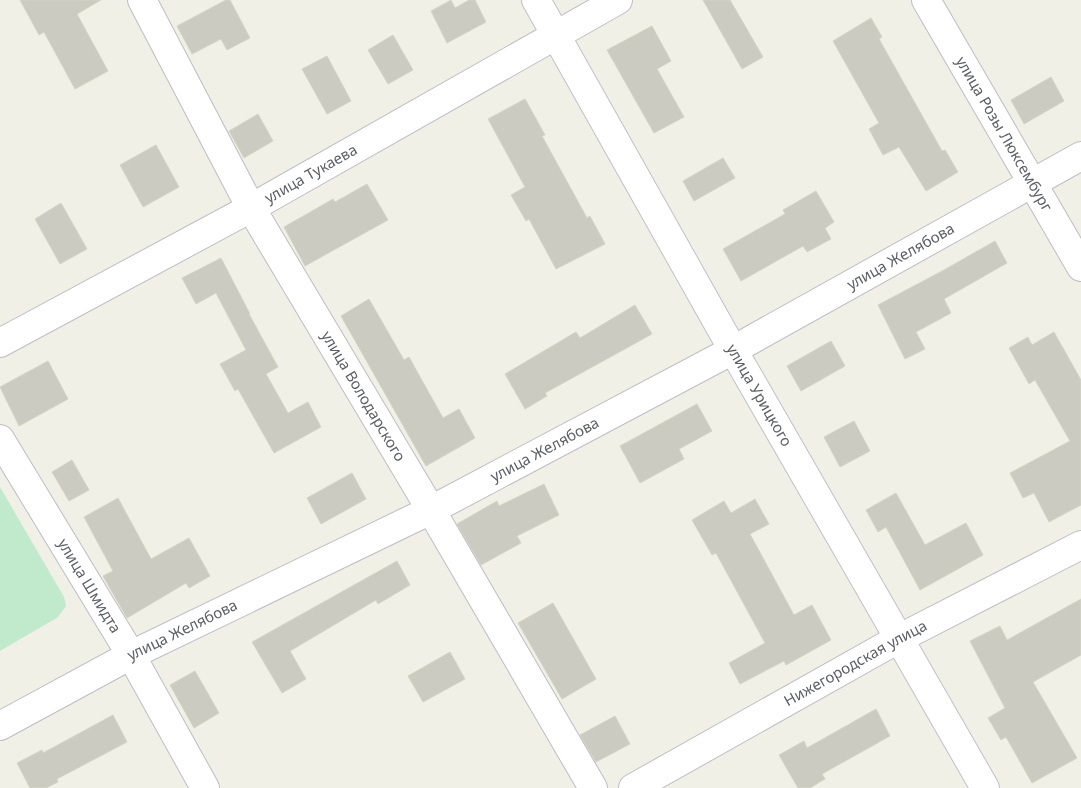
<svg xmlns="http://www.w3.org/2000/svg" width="1081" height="788" viewBox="0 0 1081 788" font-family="'Noto Sans',sans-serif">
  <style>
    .green { fill: #c1e9cb }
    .building { fill: #cbcbc2; stroke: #d5d4c4 }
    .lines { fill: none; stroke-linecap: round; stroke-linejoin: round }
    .street-casing { stroke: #bdbec5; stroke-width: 30 }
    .secondary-casing { stroke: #c0c1c9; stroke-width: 30 }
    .street { stroke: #fff; stroke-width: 28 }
    .secondary { stroke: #fff; stroke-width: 28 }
    .labels { text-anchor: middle; stroke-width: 4.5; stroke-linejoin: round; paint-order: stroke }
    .street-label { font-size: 15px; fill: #5d5f67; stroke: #fff }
  </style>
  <rect width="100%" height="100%" fill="#f0f0e6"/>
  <polygon class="green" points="0,487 64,597 66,606 58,617 0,651"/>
  <g class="building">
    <polygon points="20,0 101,0 77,14 108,71 75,89 44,32 39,35"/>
    <polygon points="226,0 230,0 250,38 227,50 221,39 192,54 177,26"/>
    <polygon points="451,0 455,8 469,0 475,0 486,22 447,43 431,11"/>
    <polygon points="703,0 730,0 763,57 742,69"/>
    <polygon points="871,18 882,37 879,39 942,151 945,150 958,172 926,191 899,147 883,155 869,129 879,123 833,41"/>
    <polygon points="652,26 671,61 657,69 684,117 654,133 607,50"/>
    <polygon points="393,35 413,70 388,84 368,50"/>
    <polygon points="327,56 351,101 327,114 302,69"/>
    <polygon points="1051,77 1064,101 1024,124 1011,100"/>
    <polygon points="525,99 545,135 542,136 587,218 590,216 605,244 556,269 529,219 526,221 511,195 525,187 488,119"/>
    <polygon points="258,114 273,141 244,158 229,131"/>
    <polygon points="156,145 179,187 143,207 120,165"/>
    <polygon points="723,158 735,178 694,201 683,181"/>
    <polygon points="367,184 388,220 305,266 284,227 333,199 335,202"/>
    <polygon points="816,191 834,222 825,228 831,239 807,252 803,246 741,281 723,249 785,214 783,210"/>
    <polygon points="61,203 87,249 60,264 35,219"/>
    <polygon points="995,241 1007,263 944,299 951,313 916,332 925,349 905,359 878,305 944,270"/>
    <polygon points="221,258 250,314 249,314 278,367 266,374 288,413 308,402 321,427 274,453 238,389 235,391 220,364 246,350 216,293 196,304 182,278"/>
    <polygon points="369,299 404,360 409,357 443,418 459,409 475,438 426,466 341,316"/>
    <polygon points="635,305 652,334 545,393 547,396 525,409 505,374 576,332 580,338"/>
    <polygon points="1054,332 1081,380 1081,505 1049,522 1034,493 1023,498 1010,473 1070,441 1035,380 1029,384 1009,348 1028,337 1032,345"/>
    <polygon points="831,341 845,366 801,391 787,366"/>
    <polygon points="48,361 68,399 19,426 0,387"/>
    <polygon points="697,404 712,431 679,449 684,459 640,483 620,446"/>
    <polygon points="854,421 870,451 840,467 824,437"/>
    <polygon points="72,460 89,490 69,501 52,472"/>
    <polygon points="352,473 366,499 321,524 307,498"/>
    <polygon points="544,484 559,515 517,536 521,543 481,565 457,524 497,501 499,506"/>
    <polygon points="896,493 925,545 966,523 983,555 920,590 886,527 878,532 866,510"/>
    <polygon points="118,498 151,559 189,538 210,576 189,588 186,583 127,618 103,576 113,571 84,517"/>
    <polygon points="755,499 769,524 750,534 794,615 812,605 831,640 786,665 784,661 740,684 729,663 765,643 716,553 712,555 692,520 724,501 731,513"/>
    <polygon points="397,561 410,585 378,604 376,600 290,651 306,679 282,693 252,642"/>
    <polygon points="1081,599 1081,655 1033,682 1077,758 1032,783 1006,737 1001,740 988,718 1005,708 970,641 1000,626 1007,640"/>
    <polygon points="553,603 596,679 562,699 518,623"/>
    <polygon points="450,652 465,679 423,702 408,676"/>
    <polygon points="195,671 219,713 194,728 170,685"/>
    <polygon points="876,709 890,736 822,774 825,779 810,788 798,788 779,755 804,741 807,748"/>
    <polygon points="113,715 127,742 57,779 58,782 46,788 30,788 17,763 42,750 43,753"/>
    <polygon points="615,716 630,744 596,762 580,735"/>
  </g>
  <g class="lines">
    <defs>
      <g id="street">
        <path id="s1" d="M142 0 251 208 431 510 593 788"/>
        <path id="s2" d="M926 0 1081 267"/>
        <path id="s3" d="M0 343 251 208 618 0"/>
        <path id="s4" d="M0 439 131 655 205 788"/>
        <path id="s5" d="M0 726 131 655 431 510 733 350 1081 156"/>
        <path id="s6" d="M633 788 900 638 1081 545"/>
      </g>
      <g id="secondary">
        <path id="s7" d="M536 0 733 350 985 788"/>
      </g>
    </defs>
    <use href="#street" class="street-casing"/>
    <use href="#secondary" class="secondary-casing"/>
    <use href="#street" class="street"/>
    <use href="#secondary" class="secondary"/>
  </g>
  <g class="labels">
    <g class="street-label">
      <text dy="5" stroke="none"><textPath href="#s2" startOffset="155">улица Розы Люксембург</textPath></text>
      <text dy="5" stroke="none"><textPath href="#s3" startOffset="354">улица Тукаева</textPath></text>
      <text dy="5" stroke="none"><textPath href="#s5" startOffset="1016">улица Желябова</textPath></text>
      <text dy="5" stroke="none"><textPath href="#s7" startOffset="454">улица Урицкого</textPath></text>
      <text dy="5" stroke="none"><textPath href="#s1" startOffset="454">улица Володарского</textPath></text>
      <text dy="5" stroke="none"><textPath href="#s5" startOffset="611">улица Желябова</textPath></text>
      <text dy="5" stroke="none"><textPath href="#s4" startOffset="172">улица Шмидта</textPath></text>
      <text dy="5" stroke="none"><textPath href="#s5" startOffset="206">улица Желябова</textPath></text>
      <text dy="5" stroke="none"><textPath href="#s6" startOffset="255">Нижегородская улица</textPath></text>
    </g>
  </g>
</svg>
